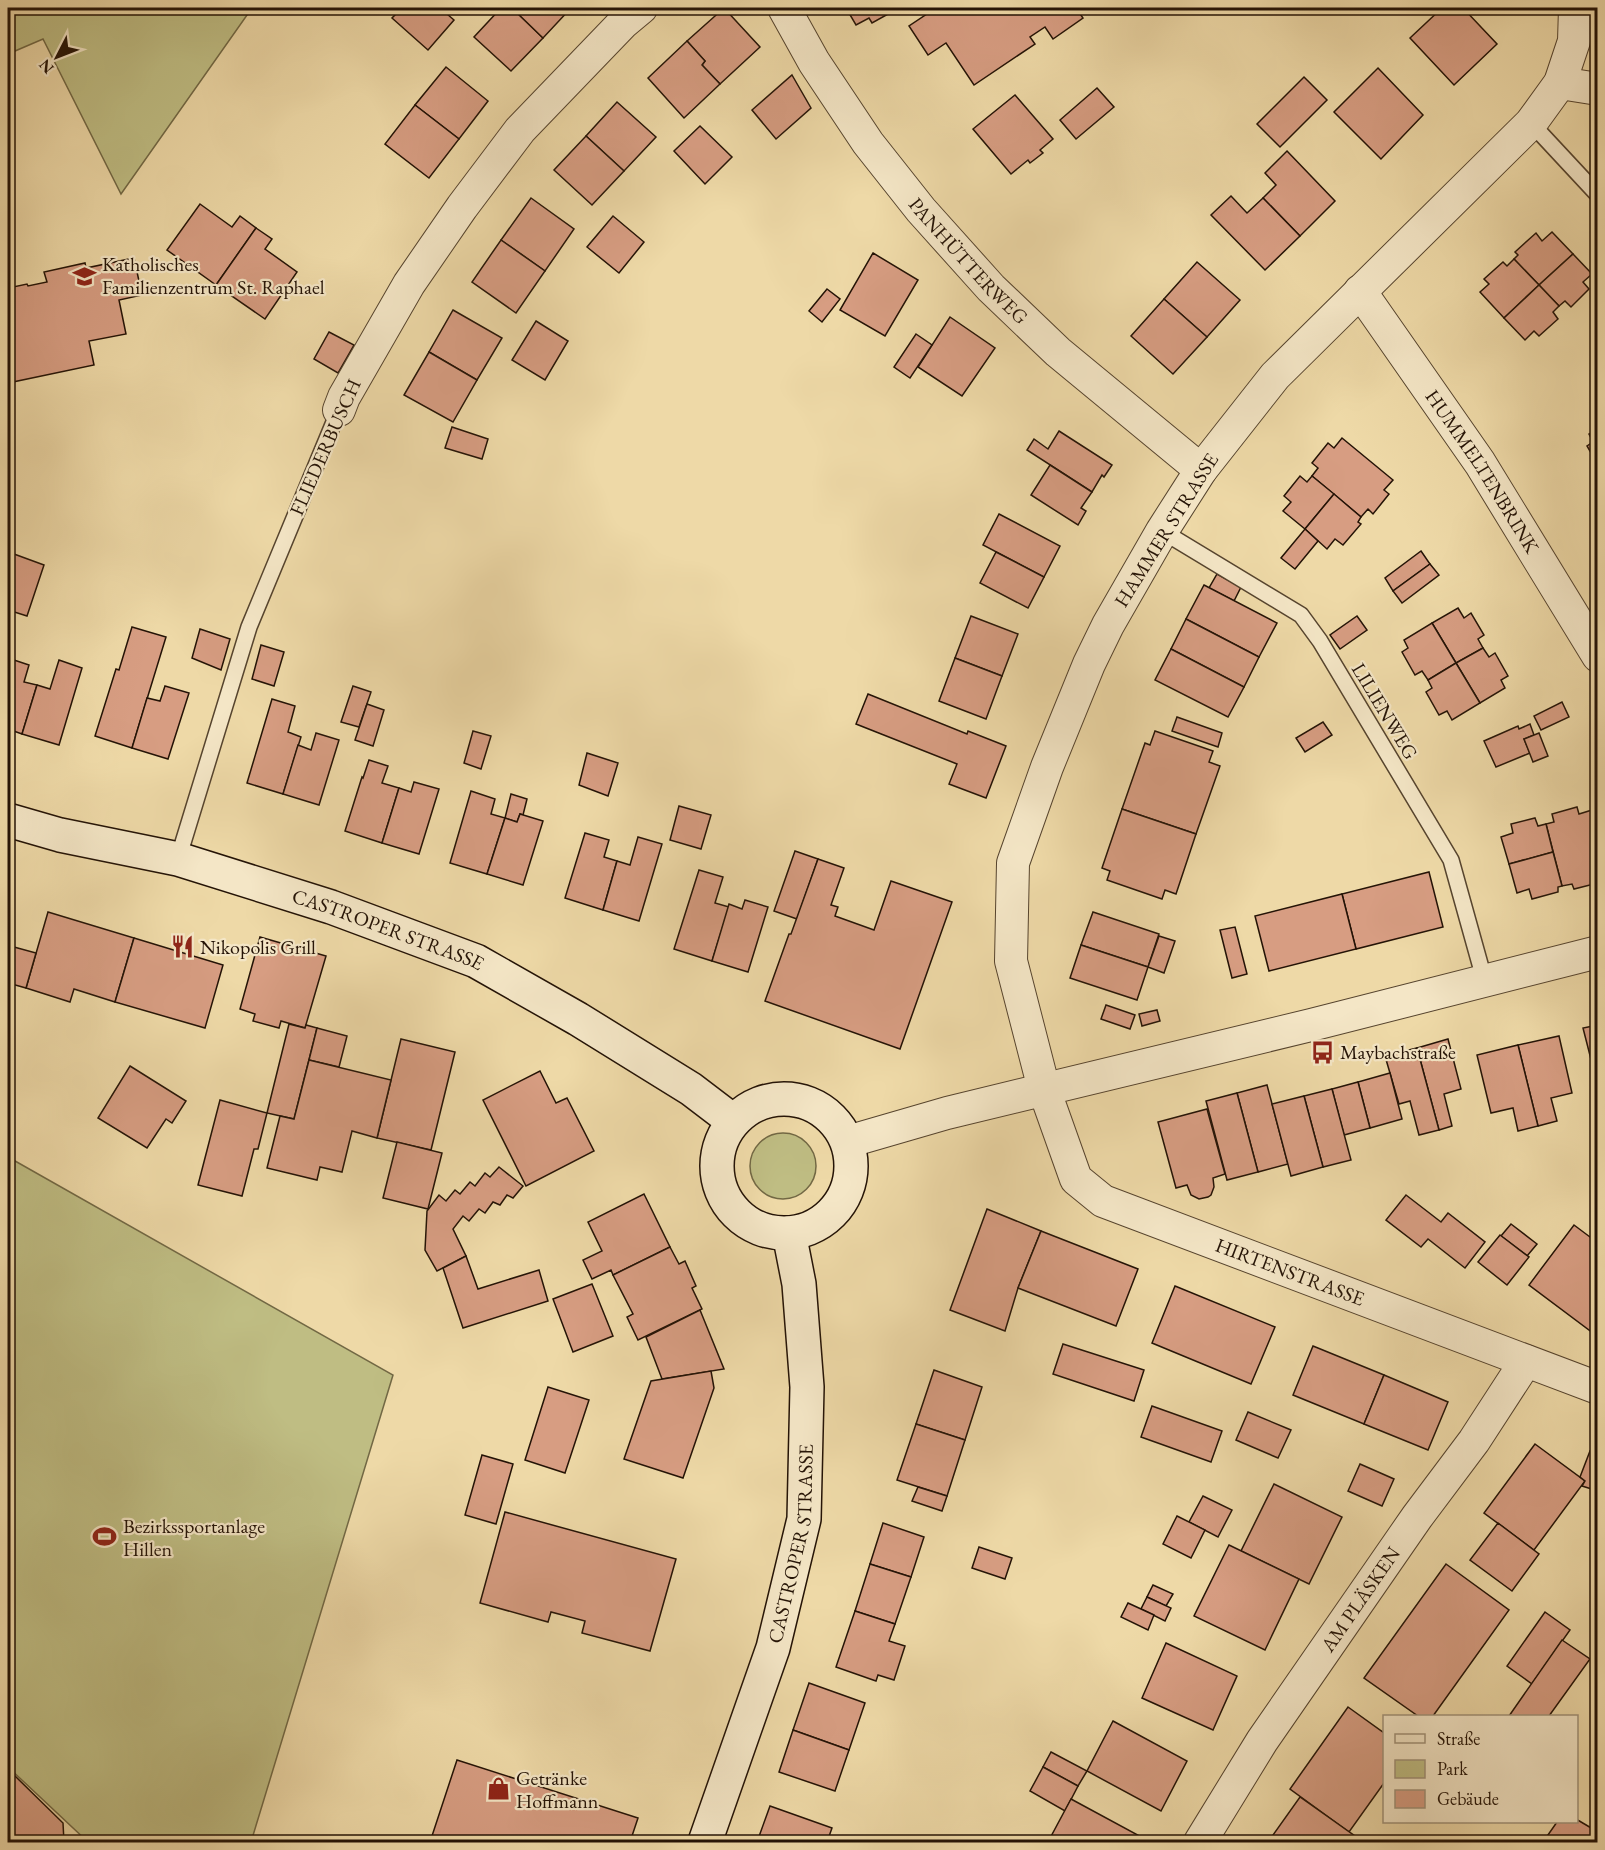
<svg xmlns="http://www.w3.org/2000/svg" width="1605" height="1850" viewBox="0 0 1605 1850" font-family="'EB Garamond',serif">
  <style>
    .green { fill: #bfbd83; stroke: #726844; stroke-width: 1.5 }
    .building { fill: #d79d82; stroke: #241306; stroke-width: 1.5 }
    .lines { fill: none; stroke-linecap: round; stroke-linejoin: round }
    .service-casing { stroke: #56442e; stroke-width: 18 }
    .minor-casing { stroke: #56442e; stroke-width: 34 }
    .secondary-casing { stroke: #241306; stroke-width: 36 }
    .service { stroke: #f4e6c6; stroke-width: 15 }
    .minor { stroke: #f4e6c6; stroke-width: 32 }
    .secondary { stroke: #f4e6c6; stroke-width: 33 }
    .labels { text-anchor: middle; stroke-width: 4.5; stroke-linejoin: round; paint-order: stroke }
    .street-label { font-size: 20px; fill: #241306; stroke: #f4e6c6 }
    .poi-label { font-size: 20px; fill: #241306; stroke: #f4e6c6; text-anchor: start }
  </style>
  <rect width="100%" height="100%" fill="#eed9a7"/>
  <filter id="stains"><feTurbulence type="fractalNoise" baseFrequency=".00333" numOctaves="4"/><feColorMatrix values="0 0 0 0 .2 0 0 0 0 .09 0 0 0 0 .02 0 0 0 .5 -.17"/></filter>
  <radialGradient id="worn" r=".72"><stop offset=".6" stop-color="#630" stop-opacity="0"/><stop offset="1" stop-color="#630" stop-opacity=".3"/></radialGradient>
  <g class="green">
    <polygon points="8,8 252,8 121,194 43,39 8,54"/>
    <circle cx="783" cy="1166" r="33"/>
    <polygon points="8,1157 393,1375 251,1842 140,1842 133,1839 128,1842 88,1842 8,1767"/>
  </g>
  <g class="building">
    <polygon points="402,8 440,8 454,20 428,50 392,18"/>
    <polygon points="501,8 512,8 543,38 511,71 474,37"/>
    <polygon points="512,8 571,8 543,38"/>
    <polygon points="724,8 760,47 720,84 702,65 705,61 687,41"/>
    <polygon points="846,8 899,8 872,23 869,18 856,25"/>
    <polygon points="936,8 1076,8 1083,18 1053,39 1045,27 1030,37 1035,44 974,85 946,43 928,55 909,26"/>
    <polygon points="1442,8 1463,8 1497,44 1454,85 1410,38"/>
    <polygon points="687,41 705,61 702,65 720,84 684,118 648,78"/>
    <polygon points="446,67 488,101 459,139 415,105"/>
    <polygon points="1378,68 1423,115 1381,159 1334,112"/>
    <polygon points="792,75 811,108 776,139 752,110"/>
    <polygon points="1304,77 1327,100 1280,147 1257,124"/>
    <polygon points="1097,88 1114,107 1076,139 1060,120"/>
    <polygon points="1015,95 1053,139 1040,150 1043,153 1030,163 1028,160 1011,174 973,129"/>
    <polygon points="617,102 656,137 624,171 586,136"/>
    <polygon points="415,105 459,139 429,178 385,144"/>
    <polygon points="700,126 732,157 705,184 674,151"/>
    <polygon points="586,136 624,171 592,205 554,170"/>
    <polygon points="1287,151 1335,201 1300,236 1263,198 1276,185 1265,173"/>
    <polygon points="1231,196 1247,213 1263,198 1300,236 1265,270 1211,215"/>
    <polygon points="531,198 574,229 545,271 501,240"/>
    <polygon points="200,204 232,227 240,216 256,228 216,285 167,250"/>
    <polygon points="613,216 644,242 619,273 587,247"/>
    <polygon points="256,228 272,239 265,249 297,272 265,319 216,285"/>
    <polygon points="1552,232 1573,254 1539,285 1514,259 1518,255 1515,252 1536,233 1542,241"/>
    <polygon points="501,240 545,271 516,313 472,282"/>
    <polygon points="873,253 918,280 885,336 840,310"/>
    <polygon points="1573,254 1592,274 1583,282 1589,289 1571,307 1565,301 1559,306 1539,285"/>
    <polygon points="134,258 142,295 119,300 126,334 89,341 94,365 8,383 8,288 27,284 28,286 47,282 44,272 85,263 86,268"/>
    <polygon points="1514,259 1539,285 1504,318 1480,292 1489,284 1484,279 1503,262 1507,266"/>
    <polygon points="1197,262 1240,300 1207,337 1164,299"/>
    <polygon points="1539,285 1559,306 1553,312 1558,319 1539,336 1534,331 1525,340 1504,318"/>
    <polygon points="827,289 840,299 822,322 809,311"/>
    <polygon points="1164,299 1207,337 1173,374 1131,336"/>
    <polygon points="453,310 502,338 477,380 429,352"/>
    <polygon points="950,317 995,348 962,396 918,367"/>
    <polygon points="536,321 568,341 545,380 512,360"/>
    <polygon points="329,332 354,345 338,373 314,359"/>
    <polygon points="916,334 932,345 910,378 894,367"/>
    <polygon points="429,352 477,380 453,422 404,395"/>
    <polygon points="452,427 488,439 482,459 445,448"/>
    <polygon points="1598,429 1598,465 1587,446 1593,442 1589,434"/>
    <polygon points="1059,431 1112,465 1104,477 1102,475 1092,492 1027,450 1034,439 1048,449"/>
    <polygon points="1342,438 1393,480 1384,490 1389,494 1373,514 1368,509 1361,517 1312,476 1318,468 1312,463 1328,443 1334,448"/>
    <polygon points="1050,465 1092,492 1081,508 1086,511 1078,525 1031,495"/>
    <polygon points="1300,476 1307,482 1312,476 1334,494 1305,529 1283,511 1291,502 1284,496"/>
    <polygon points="1334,494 1361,517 1358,522 1361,524 1343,545 1335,539 1327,549 1305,529"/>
    <polygon points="999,514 1060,546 1044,577 983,545"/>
    <polygon points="1305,529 1318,541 1295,569 1281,558"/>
    <polygon points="1421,551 1430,564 1393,591 1385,578"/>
    <polygon points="996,552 1044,577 1028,608 980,583"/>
    <polygon points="14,554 44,565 27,616 8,610 8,572"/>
    <polygon points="1430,564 1439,575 1402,603 1393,591"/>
    <polygon points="1217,574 1241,587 1234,601 1209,588"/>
    <polygon points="1204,585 1277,623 1259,657 1186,619"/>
    <polygon points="1458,608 1464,618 1471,613 1484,635 1478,639 1483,648 1456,663 1432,623"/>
    <polygon points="971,616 1018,634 1002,676 955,658"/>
    <polygon points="1357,616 1367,630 1340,649 1330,635"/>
    <polygon points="1186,619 1259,657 1244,687 1171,649"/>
    <polygon points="1432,623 1456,663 1428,680 1422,671 1415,675 1402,652 1408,648 1404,640"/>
    <polygon points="132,627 166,637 132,748 95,736 116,669 119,670"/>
    <polygon points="200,629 230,639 221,670 192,658"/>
    <polygon points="261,645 284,652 274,686 252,679"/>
    <polygon points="1483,648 1489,657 1495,653 1508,676 1501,680 1505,688 1480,703 1456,663"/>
    <polygon points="1171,649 1244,687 1228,717 1155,680"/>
    <polygon points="8,658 29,665 24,682 37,685 22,734 8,729"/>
    <polygon points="955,658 1002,676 986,719 939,701"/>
    <polygon points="59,660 82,668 59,745 22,734 37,685 50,689"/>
    <polygon points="1456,663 1480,703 1452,720 1447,711 1439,715 1426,692 1432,688 1428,680"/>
    <polygon points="165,686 189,693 168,759 132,748 147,698 160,701"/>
    <polygon points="353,686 371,692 359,727 341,722"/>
    <polygon points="868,694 967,734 968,731 1006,746 986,798 949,784 957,764 856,724"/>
    <polygon points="272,699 295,706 288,732 301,737 283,794 247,783"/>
    <polygon points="1562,702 1569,717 1541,730 1534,716"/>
    <polygon points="367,704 384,710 373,746 355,740"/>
    <polygon points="1177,717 1222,733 1218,747 1172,731"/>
    <polygon points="1323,722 1332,735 1305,752 1296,738"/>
    <polygon points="1530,724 1534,735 1524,739 1530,753 1496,767 1484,741 1518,726 1519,729"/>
    <polygon points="473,731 491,736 481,769 464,763"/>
    <polygon points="1155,731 1213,751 1209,762 1220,766 1196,834 1122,809 1145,743 1150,745"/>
    <polygon points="316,733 339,740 319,805 283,794 298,745 311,750"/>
    <polygon points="1539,733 1548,756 1533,762 1524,739"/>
    <polygon points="587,753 618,763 608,796 579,785"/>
    <polygon points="369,760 388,766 382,783 399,788 382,843 345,831 362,777 363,778"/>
    <polygon points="414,782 439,789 419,854 382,843 399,788 411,792"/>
    <polygon points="471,791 495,799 491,814 505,818 487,874 450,863"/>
    <polygon points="511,794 527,799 523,815 520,814 517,822 505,818"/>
    <polygon points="679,806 711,815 701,849 670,840"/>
    <polygon points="1577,807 1579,814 1592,810 1598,831 1598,883 1574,889 1572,884 1562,886 1546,824 1554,822 1552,814"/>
    <polygon points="1122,809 1196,834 1176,894 1165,890 1162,899 1107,880 1110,871 1102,868"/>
    <polygon points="520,814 543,821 523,885 487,874 505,818 517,822"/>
    <polygon points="1535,818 1538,826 1546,824 1553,852 1509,864 1501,837 1513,833 1511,824"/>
    <polygon points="585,833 609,840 604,857 617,861 603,910 565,898"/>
    <polygon points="638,837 662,844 639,921 603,910 617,861 630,865"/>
    <polygon points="795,851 818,859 797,919 774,911"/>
    <polygon points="1553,852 1562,886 1558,887 1558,892 1532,899 1529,889 1517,893 1509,864"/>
    <polygon points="818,859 844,868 831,905 838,907 835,916 874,930 891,881 952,902 900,1049 765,1001 789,934 791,934"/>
    <polygon points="699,870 723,877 715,903 729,907 712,961 674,949"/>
    <polygon points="1429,872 1443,927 1356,949 1342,894"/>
    <polygon points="1342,894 1356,949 1269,971 1255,916"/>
    <polygon points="745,900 768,907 748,972 712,961 729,904 742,909"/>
    <polygon points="48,912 134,938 115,1002 74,989 70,1002 26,988"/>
    <polygon points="1093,912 1159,934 1148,967 1081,945"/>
    <polygon points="1235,927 1247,974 1232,978 1220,930"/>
    <polygon points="1159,936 1175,941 1164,973 1148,967"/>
    <polygon points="260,937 326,956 305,1028 281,1021 279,1028 253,1021 255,1014 240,1009"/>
    <polygon points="134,938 223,965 205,1028 115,1002"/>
    <polygon points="1081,945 1148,967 1137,1000 1070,978"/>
    <polygon points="14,947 36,953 26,988 8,983 8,968"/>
    <polygon points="1106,1005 1135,1015 1130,1029 1101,1019"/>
    <polygon points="1157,1010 1160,1021 1142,1026 1139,1014"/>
    <polygon points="289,1024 305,1028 306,1025 317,1028 294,1119 267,1113"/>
    <polygon points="1598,1025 1598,1082 1597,1083 1583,1028"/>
    <polygon points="317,1028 347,1036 339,1067 309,1060"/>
    <polygon points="1559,1036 1572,1093 1551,1098 1557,1121 1538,1126 1518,1045"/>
    <polygon points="401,1039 455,1052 431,1150 377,1138"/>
    <polygon points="1448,1039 1461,1089 1444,1094 1452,1126 1439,1130 1417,1048"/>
    <polygon points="1518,1045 1538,1126 1518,1131 1513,1108 1491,1113 1477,1055"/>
    <polygon points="1417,1048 1439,1130 1419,1135 1410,1101 1399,1104 1385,1056"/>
    <polygon points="309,1060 391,1080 377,1138 352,1131 342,1172 320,1167 317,1180 267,1168 280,1116 294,1119"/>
    <polygon points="130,1066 186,1101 172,1123 166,1119 147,1148 98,1118"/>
    <polygon points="540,1071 556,1103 567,1098 594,1151 526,1186 483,1100"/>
    <polygon points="1390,1073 1402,1119 1370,1128 1358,1082"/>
    <polygon points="1358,1082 1370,1128 1344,1135 1332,1089"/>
    <polygon points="1267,1085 1288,1164 1258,1172 1237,1093"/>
    <polygon points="1332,1089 1351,1160 1323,1167 1304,1096"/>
    <polygon points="1237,1093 1258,1172 1227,1180 1206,1101"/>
    <polygon points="1304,1096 1323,1167 1291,1176 1272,1104"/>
    <polygon points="220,1100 267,1113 258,1149 254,1149 242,1196 198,1185"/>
    <polygon points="1207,1109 1225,1174 1213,1178 1214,1187 1211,1195 1208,1197 1199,1199 1191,1195 1187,1185 1176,1188 1158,1122"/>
    <polygon points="397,1142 442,1153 428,1209 383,1198"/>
    <polygon points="499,1167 523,1186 513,1198 507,1195 500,1205 493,1202 485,1213 479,1209 469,1221 463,1216 453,1229 466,1256 437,1271 425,1250 427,1211 439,1195 446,1201 455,1190 460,1194 470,1182 475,1186 485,1173 490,1177"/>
    <polygon points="644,1194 670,1247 613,1275 611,1270 592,1279 583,1260 602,1251 588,1222"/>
    <polygon points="1406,1195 1441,1222 1448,1213 1485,1242 1465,1268 1428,1239 1421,1247 1386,1220"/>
    <polygon points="987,1209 1041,1231 1018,1288 1005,1331 950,1310"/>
    <polygon points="1511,1224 1537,1244 1527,1256 1501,1236"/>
    <polygon points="1574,1225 1598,1243 1598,1328 1593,1333 1529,1285"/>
    <polygon points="1041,1231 1138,1269 1116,1326 1018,1288"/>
    <polygon points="1500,1235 1529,1257 1507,1285 1478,1262"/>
    <polygon points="670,1247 679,1264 685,1261 696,1286 692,1288 702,1309 638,1340 627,1317 633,1314 613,1275"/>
    <polygon points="466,1256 478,1289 539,1270 548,1301 463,1328 443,1268"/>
    <polygon points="592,1284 613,1336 573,1352 553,1299"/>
    <polygon points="1175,1286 1275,1327 1251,1384 1152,1343"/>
    <polygon points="700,1310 724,1369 662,1379 646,1337"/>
    <polygon points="1063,1344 1144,1370 1134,1401 1053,1374"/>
    <polygon points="1313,1346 1384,1375 1364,1424 1293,1395"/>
    <polygon points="934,1370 982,1387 965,1440 916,1424"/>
    <polygon points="711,1371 714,1388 683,1478 624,1459 651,1381"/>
    <polygon points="1384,1375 1448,1402 1428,1450 1364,1424"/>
    <polygon points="548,1387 589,1400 565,1473 525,1460"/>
    <polygon points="1152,1406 1222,1431 1211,1462 1141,1437"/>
    <polygon points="1248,1412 1291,1430 1278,1458 1236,1440"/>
    <polygon points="916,1424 965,1440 947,1496 897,1480"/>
    <polygon points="1535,1444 1585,1481 1534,1550 1484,1513"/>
    <polygon points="1590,1451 1598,1454 1598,1491 1582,1486 1585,1481 1580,1477"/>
    <polygon points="482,1455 513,1464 496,1524 465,1515"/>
    <polygon points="1360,1464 1394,1479 1382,1506 1348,1491"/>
    <polygon points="1274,1484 1342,1517 1309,1584 1241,1551"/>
    <polygon points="918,1487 947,1496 942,1511 912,1501"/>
    <polygon points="1203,1496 1232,1510 1218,1537 1189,1522"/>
    <polygon points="505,1512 676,1559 650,1651 582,1633 585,1621 551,1612 548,1622 480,1603"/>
    <polygon points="1177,1516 1205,1530 1191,1558 1163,1544"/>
    <polygon points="883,1523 924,1537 911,1577 870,1564"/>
    <polygon points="1498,1523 1539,1554 1512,1591 1470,1560"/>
    <polygon points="1229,1545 1299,1579 1265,1650 1194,1616"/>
    <polygon points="979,1547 1012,1558 1005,1579 972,1568"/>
    <polygon points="870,1564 911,1577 895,1624 855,1611"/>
    <polygon points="1446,1564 1509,1610 1433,1716 1418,1716 1364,1678"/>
    <polygon points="1153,1585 1173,1594 1166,1606 1147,1597"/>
    <polygon points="1147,1597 1171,1608 1165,1621 1141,1609"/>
    <polygon points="1128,1603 1154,1615 1148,1630 1121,1617"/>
    <polygon points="855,1611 895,1624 889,1641 905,1646 894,1680 878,1675 876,1681 836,1667"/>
    <polygon points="1545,1612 1570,1630 1532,1684 1507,1666"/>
    <polygon points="1562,1640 1590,1659 1549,1716 1509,1716"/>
    <polygon points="1166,1643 1237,1676 1213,1730 1142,1698"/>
    <polygon points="809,1683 865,1703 849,1750 793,1730"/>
    <polygon points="1348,1707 1384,1733 1384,1783 1349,1832 1290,1789"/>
    <polygon points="1113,1721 1187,1761 1161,1811 1087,1771"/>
    <polygon points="793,1730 849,1750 835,1791 779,1772"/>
    <polygon points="1051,1752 1087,1771 1078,1786 1043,1767"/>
    <polygon points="457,1760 638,1818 630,1842 430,1842"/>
    <polygon points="1043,1767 1078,1786 1065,1811 1030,1791"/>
    <polygon points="13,1774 63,1823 64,1842 8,1842 8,1780"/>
    <polygon points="1300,1797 1362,1841 1362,1842 1268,1842"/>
    <polygon points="1071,1799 1147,1840 1146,1842 1048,1842"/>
    <polygon points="770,1806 832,1828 827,1842 757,1842"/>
    <polygon points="1576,1819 1598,1832 1598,1842 1543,1842 1557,1822 1576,1822"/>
  </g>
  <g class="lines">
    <defs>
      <g id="service">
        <polyline points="1531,123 1598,195"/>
        <polyline points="1162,531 1301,615 1320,641 1451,860 1485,982"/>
        <polyline points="178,859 249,627 339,410"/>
      </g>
      <g id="minor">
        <path id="s1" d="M784 8 814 62 868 143 921 210 991 288 1058 352 1201 470"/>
        <path id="s2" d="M1575 8 1574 41 1560 83 1531 123 1275 376 1201 470 1162 531 1108 625 1089 664 1047 767 1013 863 1011 961 1044 1089 1076 1179 1103 1201 1598 1388"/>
        <polyline points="1560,83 1598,89"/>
        <path id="s3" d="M1360 291 1480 463 1598 656"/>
        <polyline points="339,410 344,397 409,284 462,207 520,130 623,23 641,8"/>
        <polyline points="847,1142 947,1113 1311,1025 1598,952"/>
        <path id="s4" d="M1200 1842 1262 1741 1417 1517 1474 1441 1526 1361"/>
      </g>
      <g id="secondary">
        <path id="s5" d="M8 820 60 835 178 859 331 907 476 961 578 1019 691 1089 733 1121"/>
        <circle cx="784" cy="1166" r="67"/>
        <path id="s6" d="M705 1842 773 1648 804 1519 807 1387 799 1284 789 1233"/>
      </g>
    </defs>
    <use href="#service" class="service-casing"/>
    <use href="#minor" class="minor-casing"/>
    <use href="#secondary" class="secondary-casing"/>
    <use href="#service" class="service"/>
    <use href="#minor" class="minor"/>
    <use href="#secondary" class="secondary"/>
  </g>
  <defs>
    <symbol id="school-bare" viewBox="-9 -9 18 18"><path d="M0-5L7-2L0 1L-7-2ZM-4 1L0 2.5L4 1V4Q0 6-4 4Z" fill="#8f2418" stroke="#f4e6c6" stroke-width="2.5" paint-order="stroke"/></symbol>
    <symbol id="restaurant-bare" viewBox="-9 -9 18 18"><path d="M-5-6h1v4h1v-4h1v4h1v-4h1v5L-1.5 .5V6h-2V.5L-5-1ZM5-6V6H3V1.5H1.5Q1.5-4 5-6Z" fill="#8f2418" stroke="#f4e6c6" stroke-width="2.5" paint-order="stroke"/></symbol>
    <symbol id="bus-bare" viewBox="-9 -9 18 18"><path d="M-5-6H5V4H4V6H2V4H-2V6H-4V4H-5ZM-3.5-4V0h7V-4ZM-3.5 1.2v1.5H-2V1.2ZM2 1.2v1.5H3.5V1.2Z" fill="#8f2418" stroke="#f4e6c6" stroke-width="2.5" paint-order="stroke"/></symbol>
    <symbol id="stadium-bare" viewBox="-9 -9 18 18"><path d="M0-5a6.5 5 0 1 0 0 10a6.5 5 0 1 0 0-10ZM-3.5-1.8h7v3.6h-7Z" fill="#8f2418" stroke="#f4e6c6" stroke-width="2.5" paint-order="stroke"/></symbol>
    <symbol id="shop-bare" viewBox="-9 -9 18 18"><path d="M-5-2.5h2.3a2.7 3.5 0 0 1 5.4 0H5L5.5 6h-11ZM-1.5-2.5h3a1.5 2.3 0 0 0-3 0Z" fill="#8f2418" stroke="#f4e6c6" stroke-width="2.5" paint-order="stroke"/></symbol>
  </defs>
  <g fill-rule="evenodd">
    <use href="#school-bare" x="68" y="260" width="33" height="33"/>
    <use href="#restaurant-bare" x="166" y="930" width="33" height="33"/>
    <use href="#bus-bare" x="1306" y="1036" width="33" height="33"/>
    <use href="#stadium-bare" x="88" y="1520" width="33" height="33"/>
    <use href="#shop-bare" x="482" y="1772" width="33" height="33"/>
  </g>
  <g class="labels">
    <g class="street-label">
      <text dy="7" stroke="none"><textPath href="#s1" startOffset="314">PANHÜTTERWEG</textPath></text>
      <text transform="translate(325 447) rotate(-66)" y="7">FLIEDERBUSCH</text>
      <text dy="7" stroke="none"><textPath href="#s3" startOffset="218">HUMMELTENBRINK</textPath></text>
      <text transform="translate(1166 530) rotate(-58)" y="7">HAMMER STRASSE</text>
      <text transform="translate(1385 711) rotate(59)" y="7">LILIENWEG</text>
      <text dy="7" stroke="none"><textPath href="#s5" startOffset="396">CASTROPER STRASSE</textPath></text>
      <text dy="7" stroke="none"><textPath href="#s2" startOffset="1604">HIRTENSTRASSE</textPath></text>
      <text dy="7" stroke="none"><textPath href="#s6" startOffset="312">CASTROPER STRASSE</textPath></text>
      <text dy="7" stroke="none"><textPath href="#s4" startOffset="291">AM PLÄSKEN</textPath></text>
    </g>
    <g class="poi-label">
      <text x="102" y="271">Katholisches<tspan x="102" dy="23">Familienzentrum St. Raphael</tspan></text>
      <text x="200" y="954">Nikopolis Grill</text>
      <text x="1340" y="1059">Maybachstraße</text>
      <text x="123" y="1533">Bezirkssportanlage<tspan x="123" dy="23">Hillen</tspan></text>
      <text x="516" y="1785">Getränke<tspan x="516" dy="23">Hoffmann</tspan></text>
    </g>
  </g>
  <rect width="1605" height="1850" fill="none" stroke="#eed9a7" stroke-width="30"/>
  <rect x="9" y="9" width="1587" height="1832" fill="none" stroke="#241306" stroke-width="3"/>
  <rect x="15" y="15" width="1575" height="1820" fill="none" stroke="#241306" stroke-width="1.5"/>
  <rect x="1383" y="1715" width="195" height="108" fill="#f4e6c6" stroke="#a19279" stroke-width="1.5"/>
  <rect x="1395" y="1734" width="30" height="9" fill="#f4e6c6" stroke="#a19279" stroke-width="1.5"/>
  <text x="1437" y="1745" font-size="18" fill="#241306">Straße</text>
  <rect x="1395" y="1760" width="30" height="18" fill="#bfbd83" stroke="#a19279" stroke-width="1.5"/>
  <text x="1437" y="1775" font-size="18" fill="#241306">Park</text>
  <rect x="1395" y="1790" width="30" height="18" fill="#d79d82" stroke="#a19279" stroke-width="1.5"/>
  <text x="1437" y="1805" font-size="18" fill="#241306">Gebäude</text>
  <g transform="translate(57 57) rotate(228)" stroke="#f4e6c6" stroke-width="4.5" paint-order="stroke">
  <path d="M0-4.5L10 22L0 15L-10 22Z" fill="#241306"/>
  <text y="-9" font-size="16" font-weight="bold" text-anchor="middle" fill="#241306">N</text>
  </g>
  <rect width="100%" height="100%" filter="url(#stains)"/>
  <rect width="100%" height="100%" fill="url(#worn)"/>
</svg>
